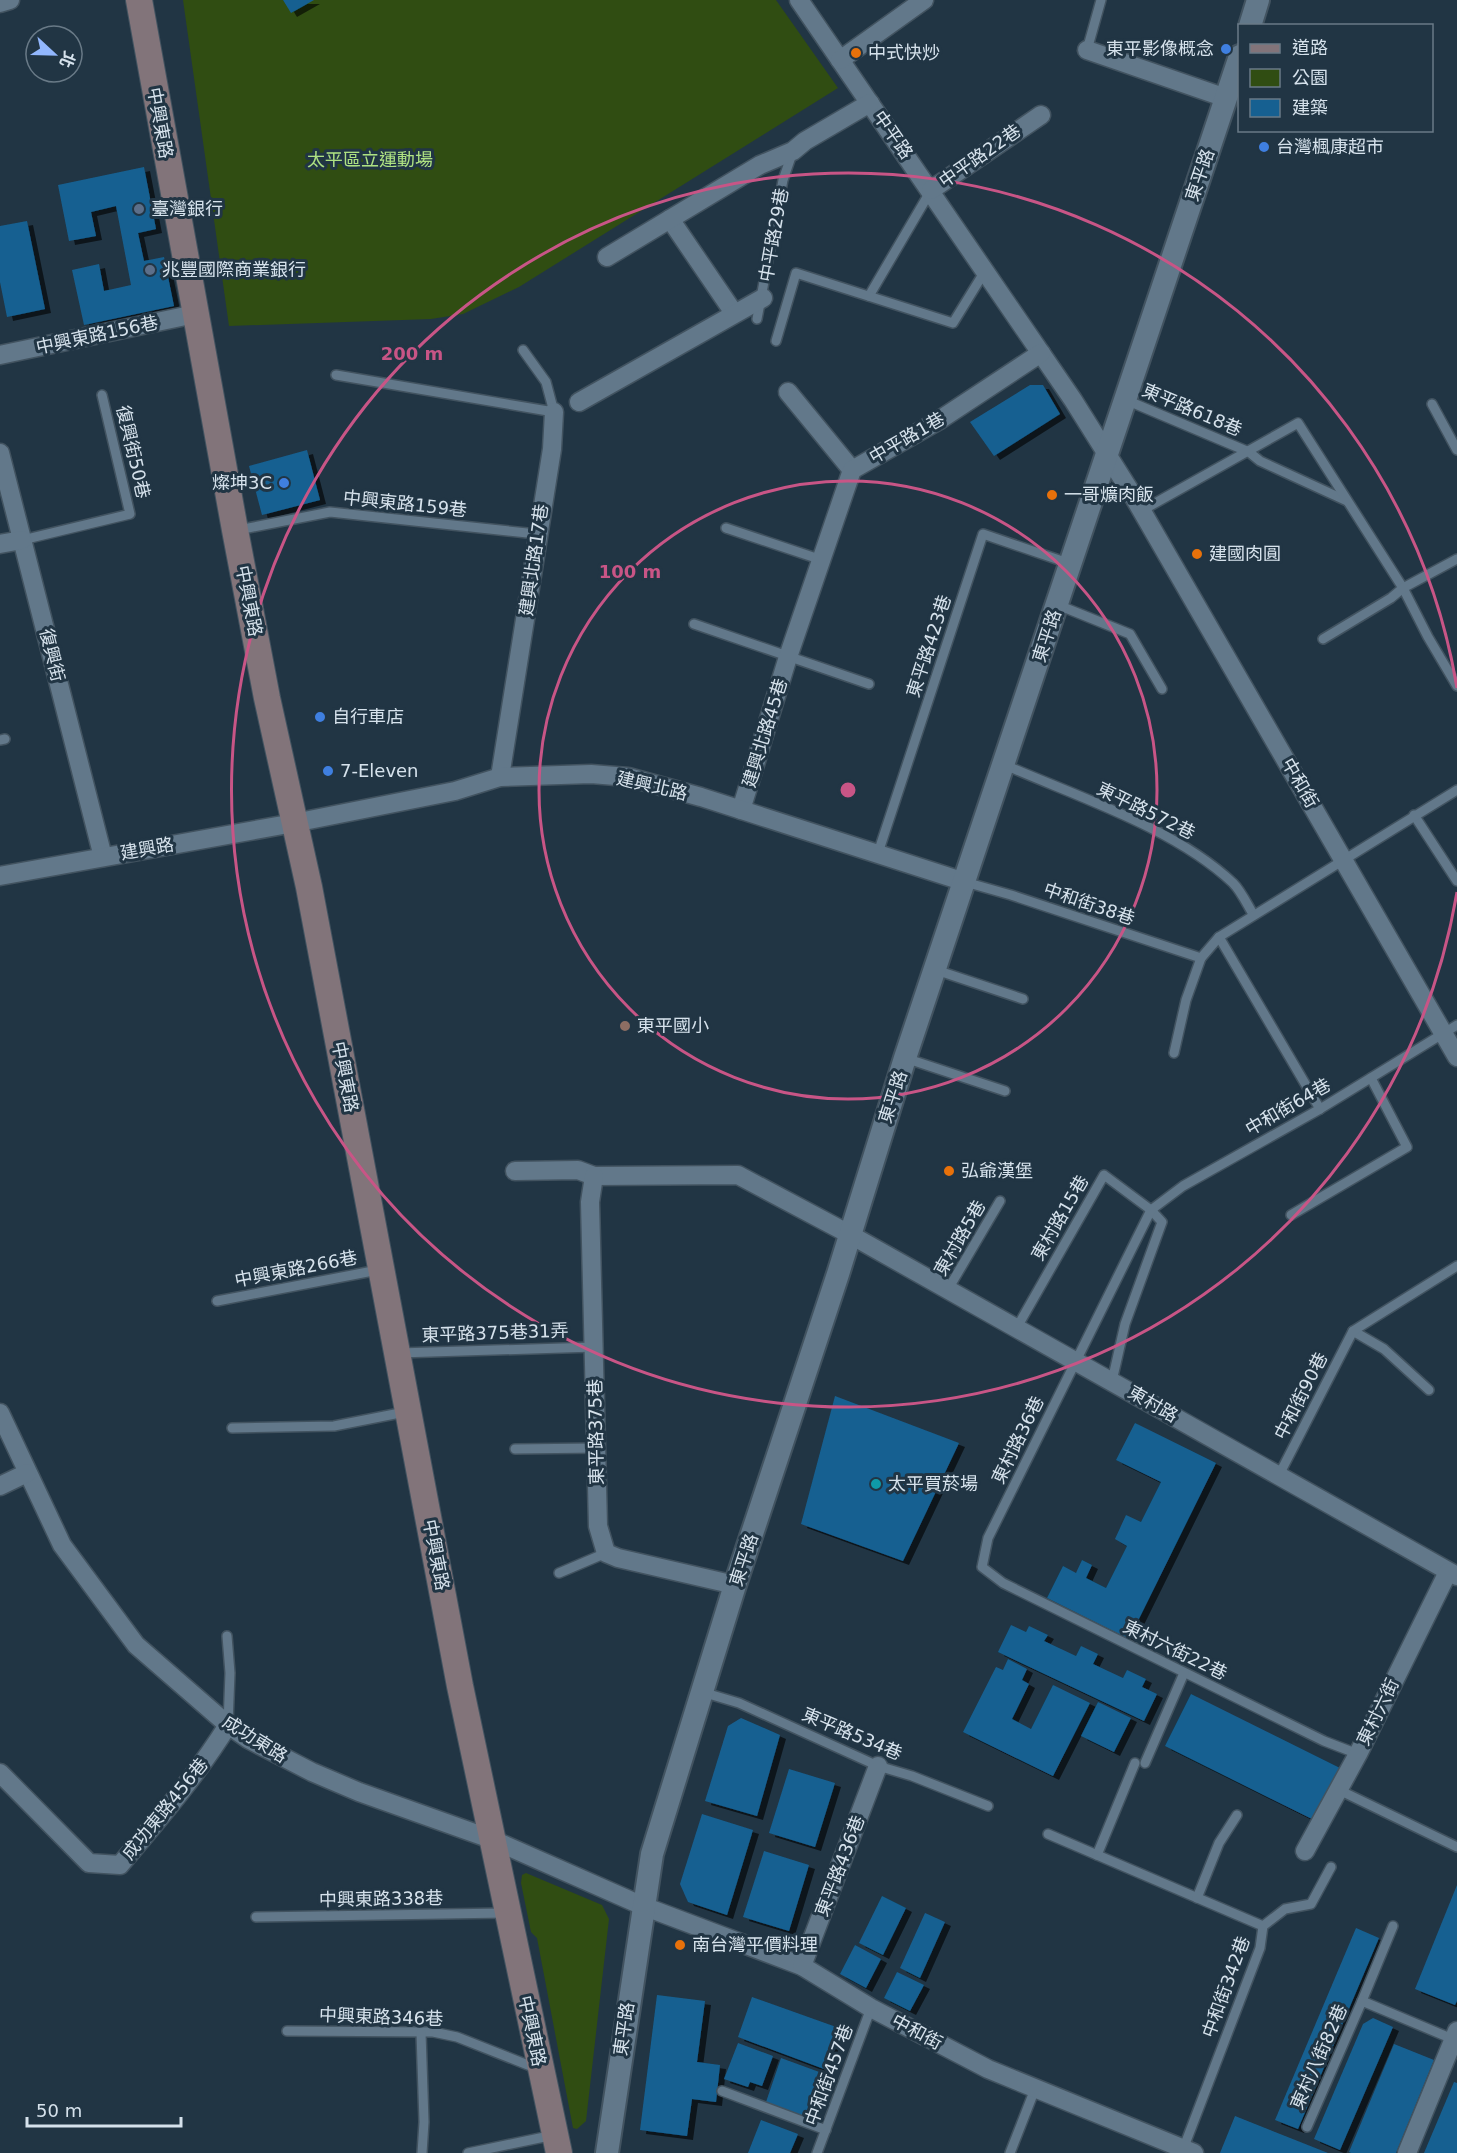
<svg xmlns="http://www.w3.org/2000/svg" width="1457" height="2153" viewBox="0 0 1457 2153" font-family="'DejaVu Sans','Noto Sans TC',sans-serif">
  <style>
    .green { fill: #304d12 }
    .building { fill: #166091; filter: url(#shadow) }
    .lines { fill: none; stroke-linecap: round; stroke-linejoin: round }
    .service-casing { stroke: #425360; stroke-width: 12 }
    .minor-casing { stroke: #425360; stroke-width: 21 }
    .tertiary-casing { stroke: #425360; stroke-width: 26 }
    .secondary-casing { stroke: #425360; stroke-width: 28 }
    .service { stroke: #62788a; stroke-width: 9 }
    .minor { stroke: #62788a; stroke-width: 18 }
    .tertiary { stroke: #62788a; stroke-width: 22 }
    .secondary { stroke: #82747a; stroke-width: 26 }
    .ring { fill: none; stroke: #c85586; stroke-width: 3 }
    .shop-dot { fill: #3f7fe0; stroke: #213544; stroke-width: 2 }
    .food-dot { fill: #e8710a; stroke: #213544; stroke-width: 2 }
    .service-dot { fill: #5c6f8a; stroke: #213544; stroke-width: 2 }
    .education-dot { fill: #8d6e63; stroke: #213544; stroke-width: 2 }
    .culture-dot { fill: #0f9aa8; stroke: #213544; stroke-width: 2 }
    .labels { text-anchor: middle; stroke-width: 6; stroke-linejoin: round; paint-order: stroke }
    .poi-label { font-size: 18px; fill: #d6e2ec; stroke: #213544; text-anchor: start }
    .street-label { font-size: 18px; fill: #d6e2ec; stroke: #213544 }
    .park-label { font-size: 18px; fill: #aee182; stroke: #213544 }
    .centre { fill: #c85586; stroke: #213544; stroke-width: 3 }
    .ring-label { font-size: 18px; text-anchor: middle; font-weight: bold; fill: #c85586; stroke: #213544; stroke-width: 6; stroke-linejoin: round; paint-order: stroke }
  </style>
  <defs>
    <filter id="shadow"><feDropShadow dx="6" dy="4" stdDeviation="0" flood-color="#0009"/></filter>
  </defs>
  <rect width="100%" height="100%" fill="#213544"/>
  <g class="green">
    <polygon points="183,0 776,0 838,88 519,287 463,314 431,319 229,326"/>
    <polygon points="526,1873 602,1905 609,1919 586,2121 577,2129 573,2128 537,1938 531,1932 521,1883 522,1875"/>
  </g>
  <g class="building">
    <polygon points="283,0 314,0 291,13"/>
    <polygon points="144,167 156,229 138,233 144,261 164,257 174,306 84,325 72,270 99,264 104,291 131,285 116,206 91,212 96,236 69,241 58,185"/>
    <polygon points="27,221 45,309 7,317 0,282 0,226"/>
    <polygon points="1030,385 1043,385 1060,414 994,456 970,422"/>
    <polygon points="307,450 320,500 262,515 249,466"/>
    <polygon points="835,1396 959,1443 903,1561 801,1524"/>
    <polygon points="1135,1423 1216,1463 1129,1639 1047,1598 1063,1566 1076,1573 1082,1560 1092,1565 1086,1578 1106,1588 1127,1546 1115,1539 1126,1515 1141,1522 1161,1482 1116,1460"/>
    <polygon points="1011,1625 1026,1632 1029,1626 1048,1635 1044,1641 1076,1656 1081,1646 1098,1654 1093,1664 1123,1678 1127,1670 1146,1679 1142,1687 1157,1694 1144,1721 998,1652"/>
    <polygon points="1008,1659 1027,1669 1022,1680 1029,1684 1012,1719 1031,1729 1053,1685 1090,1703 1053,1776 963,1732 996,1667 1003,1670"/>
    <polygon points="1191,1694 1340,1768 1314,1820 1165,1746"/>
    <polygon points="1098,1702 1131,1718 1114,1752 1081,1736"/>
    <polygon points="741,1718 780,1735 757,1816 705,1801 728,1726"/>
    <polygon points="789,1769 835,1783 815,1847 769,1833"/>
    <polygon points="702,1814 753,1830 727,1915 688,1902 680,1884"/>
    <polygon points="764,1851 809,1865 789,1931 743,1917"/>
    <polygon points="1457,1885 1457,2001 1455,2005 1415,1989"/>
    <polygon points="882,1896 906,1908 883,1955 859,1943"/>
    <polygon points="925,1913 945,1922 920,1978 900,1968"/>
    <polygon points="1356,1928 1379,1938 1298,2129 1275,2120"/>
    <polygon points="855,1945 881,1959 866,1988 840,1974"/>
    <polygon points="897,1972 924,1985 910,2011 884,1998"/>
    <polygon points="657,1995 705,2001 697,2062 720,2065 716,2102 692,2099 687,2136 640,2130"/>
    <polygon points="752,1997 839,2028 824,2069 738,2037"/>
    <polygon points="1373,2018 1393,2027 1340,2150 1314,2139 1363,2024"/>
    <polygon points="738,2043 773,2056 762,2086 750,2082 748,2087 724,2079"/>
    <polygon points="1394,2044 1434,2060 1396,2153 1351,2153 1349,2152"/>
    <polygon points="781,2058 822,2073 805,2120 765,2105"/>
    <polygon points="1454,2082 1457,2083 1457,2153 1424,2153"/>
    <polygon points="1235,2116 1250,2122 1328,2153 1220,2153"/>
    <polygon points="761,2120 798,2134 790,2153 748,2153"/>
  </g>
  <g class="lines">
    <defs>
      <g id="service">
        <polyline points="1087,50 1101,0"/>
        <polyline points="869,296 930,192"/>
        <polyline points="757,319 783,180 793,151"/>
        <polyline points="776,341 796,273 953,323 985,271"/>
        <polyline points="336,375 554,412 546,382 523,350"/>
        <polyline points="1126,400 1249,452 1260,461 1347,501"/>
        <polyline points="1432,404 1457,450"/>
        <polyline points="1141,511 1298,423 1403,588 1428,637 1457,686"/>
        <polyline points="726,528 822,560"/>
        <polyline points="238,530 330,512 537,534"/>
        <polyline points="22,540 130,514 102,395"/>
        <polyline points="1058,605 1130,634 1162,689"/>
        <polyline points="694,624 869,684"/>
        <polyline points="1323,639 1391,598 1403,588 1457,559"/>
        <polyline points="0,740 5,739"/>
        <path d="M1005 765C1078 797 1175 828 1233 883 1241 891 1247 904 1253 914"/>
        <polyline points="1414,815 1457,881"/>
        <polyline points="877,856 983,534 1071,564"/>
        <polyline points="965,882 1011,895 1201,958"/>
        <polyline points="1219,937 1320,1109"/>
        <polyline points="936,970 1023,999"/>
        <polyline points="1174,1053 1186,1000 1201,958 1219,937 1457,790"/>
        <polyline points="905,1058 1005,1091"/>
        <polyline points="1291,1215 1407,1147 1371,1078"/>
        <polyline points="947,1291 1000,1201"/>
        <polyline points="217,1301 378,1270"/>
        <polyline points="1016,1329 1104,1175 1151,1210 1162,1222 1125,1324 1112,1381"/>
        <polyline points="1353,1331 1384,1349 1429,1390"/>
        <polyline points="399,1353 594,1347"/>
        <polyline points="232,1428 334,1426 405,1412"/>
        <polyline points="515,1449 597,1448"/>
        <polyline points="1279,1475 1353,1331 1457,1266"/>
        <polyline points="559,1573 606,1553"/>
        <polyline points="227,1636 230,1673 228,1724"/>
        <polyline points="702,1692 739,1703 878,1766 912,1776 988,1806"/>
        <polyline points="1358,1754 1324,1741 1003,1583 982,1567 988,1538 1151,1210 1183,1186 1320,1109 1457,1025"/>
        <polyline points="1145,1763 1184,1673"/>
        <polyline points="1339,1790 1457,1847"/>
        <polyline points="1048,1834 1263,1926"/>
        <polyline points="1097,1855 1135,1763"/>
        <polyline points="1197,1898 1219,1843 1237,1815"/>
        <polyline points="256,1917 505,1913"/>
        <polyline points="1362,2001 1393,1926"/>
        <polyline points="287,2031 433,2032 457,2037 538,2069"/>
        <polyline points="421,2033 424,2122 422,2153"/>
        <polyline points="722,2091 826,2130"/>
        <polyline points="1307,2127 1362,2001 1455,2040"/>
        <polyline points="1182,2152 1260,1948 1263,1926 1285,1909 1311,1904 1331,1867"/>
        <polyline points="468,2153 554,2135"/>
        <polyline points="817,2153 871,2008"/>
        <polyline points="1010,2153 1035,2089"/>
      </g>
      <g id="minor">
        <polyline points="799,0 1073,400 1132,494 1457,1057"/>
        <polyline points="0,3 10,0"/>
        <polyline points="1087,50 1226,98"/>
        <polyline points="840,60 924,0"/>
        <polyline points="931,190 1041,115"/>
        <polyline points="670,219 734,313"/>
        <polyline points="607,257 760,165 793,151 805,141 870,103"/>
        <polyline points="0,355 195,314"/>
        <polyline points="788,392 852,470"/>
        <polyline points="579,402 763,298"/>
        <polyline points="0,453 103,857"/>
        <polyline points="0,544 22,540"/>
        <polyline points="500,777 552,449 554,412"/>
        <polyline points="741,810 788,657 852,470 938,421 1041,353"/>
        <polyline points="0,876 294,823 455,791 500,777 591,774 628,777 701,797 965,882"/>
        <polyline points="515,1171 578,1170 594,1176 738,1175 849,1234 1457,1576"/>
        <polyline points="594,1176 590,1202 598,1526 606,1553 618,1558 735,1585"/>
        <polyline points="0,1413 62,1545 136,1645 228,1725 248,1739 312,1772 359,1792 491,1839 643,1906 802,1966 871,2008 988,2069 1194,2153"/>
        <polyline points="0,1486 27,1473"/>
        <path d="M0 1773 89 1863 120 1865C158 1820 197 1775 228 1725"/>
        <polyline points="1305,1851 1358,1754 1448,1572"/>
        <polyline points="802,1966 878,1766"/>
        <polyline points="1407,2153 1457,2031"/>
      </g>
      <g id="tertiary">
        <polyline points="1250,26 1258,0"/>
        <polyline points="607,2153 652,1854 735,1585 838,1274 905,1058 1240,56"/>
      </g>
      <polyline id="secondary" points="139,0 235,530 267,698 309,887 460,1686 559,2153"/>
    </defs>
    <use href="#service" class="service-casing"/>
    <use href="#minor" class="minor-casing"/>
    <use href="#tertiary" class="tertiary-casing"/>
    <use href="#secondary" class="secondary-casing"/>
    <use href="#service" class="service"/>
    <use href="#minor" class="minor"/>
    <use href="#tertiary" class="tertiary"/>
    <use href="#secondary" class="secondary"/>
  </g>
  <g class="ring">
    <circle cx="848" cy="790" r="309"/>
    <path d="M1457 892A617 617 0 1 1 1457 688"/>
  </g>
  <g class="shop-dot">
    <circle cx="1226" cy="49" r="6"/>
    <circle cx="1264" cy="147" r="6"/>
    <circle cx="284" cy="483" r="6"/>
    <circle cx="320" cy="717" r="6"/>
    <circle cx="328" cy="771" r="6"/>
  </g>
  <g class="food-dot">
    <circle cx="856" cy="53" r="6"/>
    <circle cx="1052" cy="495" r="6"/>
    <circle cx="1197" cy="554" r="6"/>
    <circle cx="949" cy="1171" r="6"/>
    <circle cx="680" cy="1945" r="6"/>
  </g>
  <g class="service-dot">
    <circle cx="139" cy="209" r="6"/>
    <circle cx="150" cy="270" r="6"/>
  </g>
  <circle class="education-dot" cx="625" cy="1026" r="6"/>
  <circle class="culture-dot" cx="876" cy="1484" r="6"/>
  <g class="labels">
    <g class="poi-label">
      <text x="1214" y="55" text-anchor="end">東平影像概念</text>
      <text x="868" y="59">中式快炒</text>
      <text x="1276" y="153">台灣楓康超市</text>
      <text x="151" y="215">臺灣銀行</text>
      <text x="162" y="276">兆豐國際商業銀行</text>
      <text x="272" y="489" text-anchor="end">燦坤3C</text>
      <text x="1064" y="501">一哥爌肉飯</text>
      <text x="1209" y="560">建國肉圓</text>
      <text x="332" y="723">自行車店</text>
      <text x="340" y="777">7-Eleven</text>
      <text x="637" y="1032">東平國小</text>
      <text x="961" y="1177">弘爺漢堡</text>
      <text x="888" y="1490">太平買菸場</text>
      <text x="692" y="1951">南台灣平價料理</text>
    </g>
    <g class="street-label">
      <text transform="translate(160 123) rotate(80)" y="6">中興東路</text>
      <text transform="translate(893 135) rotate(55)" y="6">中平路</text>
      <text transform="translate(980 156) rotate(-35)" y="6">中平路22巷</text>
      <text transform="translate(1200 175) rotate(-71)" y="6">東平路</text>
      <text transform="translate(774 235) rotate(-80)" y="6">中平路29巷</text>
      <text transform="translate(97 335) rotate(-12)" y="6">中興東路156巷</text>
      <text transform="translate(1192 410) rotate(23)" y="6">東平路618巷</text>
      <text transform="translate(907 438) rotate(-30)" y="6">中平路1巷</text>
      <text transform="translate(133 452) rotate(77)" y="6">復興街50巷</text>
      <text transform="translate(405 504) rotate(6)" y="6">中興東路159巷</text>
      <text transform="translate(534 560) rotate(-82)" y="6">建興北路17巷</text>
      <text transform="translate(249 601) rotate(79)" y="6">中興東路</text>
      <text transform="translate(1047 636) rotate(-72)" y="6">東平路</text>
      <text transform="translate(929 646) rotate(-72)" y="6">東平路423巷</text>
      <text transform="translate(52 655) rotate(76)" y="6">復興街</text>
      <text transform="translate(765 733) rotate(-73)" y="6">建興北路45巷</text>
      <text transform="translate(1300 783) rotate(60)" y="6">中和街</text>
      <text transform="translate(652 786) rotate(13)" y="6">建興北路</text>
      <text transform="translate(1146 811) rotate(26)" y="6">東平路572巷</text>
      <text transform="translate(147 849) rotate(-10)" y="6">建興路</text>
      <text transform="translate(1089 904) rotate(19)" y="6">中和街38巷</text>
      <text transform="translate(345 1077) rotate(79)" y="6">中興東路</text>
      <text transform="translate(893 1097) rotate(-72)" y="6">東平路</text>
      <text transform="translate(1288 1107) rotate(-30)" y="6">中和街64巷</text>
      <text transform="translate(1060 1218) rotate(-60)" y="6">東村路15巷</text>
      <text transform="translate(960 1238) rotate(-60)" y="6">東村路5巷</text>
      <text transform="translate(296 1269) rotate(-11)" y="6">中興東路266巷</text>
      <text transform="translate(495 1333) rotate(-2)" y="6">東平路375巷31弄</text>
      <text transform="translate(1301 1396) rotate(-63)" y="6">中和街90巷</text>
      <text transform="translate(1153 1404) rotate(30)" y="6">東村路</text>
      <text transform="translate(596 1432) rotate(-91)" y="6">東平路375巷</text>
      <text transform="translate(1018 1440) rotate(-64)" y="6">東村路36巷</text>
      <text transform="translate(436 1555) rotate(79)" y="6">中興東路</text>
      <text transform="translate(744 1560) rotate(-72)" y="6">東平路</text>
      <text transform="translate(1175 1650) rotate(26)" y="6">東村六街22巷</text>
      <text transform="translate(1378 1712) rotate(-64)" y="6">東村六街</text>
      <text transform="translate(852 1734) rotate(23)" y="6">東平路534巷</text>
      <text transform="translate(255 1739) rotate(32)" y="6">成功東路</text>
      <text transform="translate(165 1809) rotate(-51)" y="6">成功東路456巷</text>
      <text transform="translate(840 1866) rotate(-69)" y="6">東平路436巷</text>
      <text transform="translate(381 1899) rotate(-1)" y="6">中興東路338巷</text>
      <text transform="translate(1226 1987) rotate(-70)" y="6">中和街342巷</text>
      <text transform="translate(381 2017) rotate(2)" y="6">中興東路346巷</text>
      <text transform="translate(624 2029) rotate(-82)" y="6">東平路</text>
      <text transform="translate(532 2031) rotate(78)" y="6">中興東路</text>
      <text transform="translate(917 2032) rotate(28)" y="6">中和街</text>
      <text transform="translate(1319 2057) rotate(-66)" y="6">東村八街82巷</text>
      <text transform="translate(829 2075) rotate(-70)" y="6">中和街457巷</text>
    </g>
    <g class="park-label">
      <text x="370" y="166">太平區立運動場</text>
    </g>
  </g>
  <circle cx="848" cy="790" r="9" class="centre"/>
  <g class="ring-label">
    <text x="412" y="360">200 m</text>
    <text x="630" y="578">100 m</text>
  </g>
  <rect x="1238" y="24" width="195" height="108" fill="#213544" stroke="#697a87" stroke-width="1.5"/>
  <rect x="1250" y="44" width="30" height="9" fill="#82747a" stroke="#697a87" stroke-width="1.5"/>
  <text x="1292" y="54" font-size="18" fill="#d6e2ec">道路</text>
  <rect x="1250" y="69" width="30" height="18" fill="#304d12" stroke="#697a87" stroke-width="1.5"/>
  <text x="1292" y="84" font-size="18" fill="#d6e2ec">公園</text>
  <rect x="1250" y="99" width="30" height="18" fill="#166091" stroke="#697a87" stroke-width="1.5"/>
  <text x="1292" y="114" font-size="18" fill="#d6e2ec">建築</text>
  <g transform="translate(54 54) rotate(112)"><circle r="28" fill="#213544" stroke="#697a87" stroke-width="1.5"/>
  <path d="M0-4.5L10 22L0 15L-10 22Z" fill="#92b7fd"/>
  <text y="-9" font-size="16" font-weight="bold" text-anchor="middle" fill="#d6e2ec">北</text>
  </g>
  <path d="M27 2117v9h154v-9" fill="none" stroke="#d6e2ec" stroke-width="3"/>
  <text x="36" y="2117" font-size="18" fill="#d6e2ec" stroke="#213544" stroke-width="4.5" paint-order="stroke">50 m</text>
</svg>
